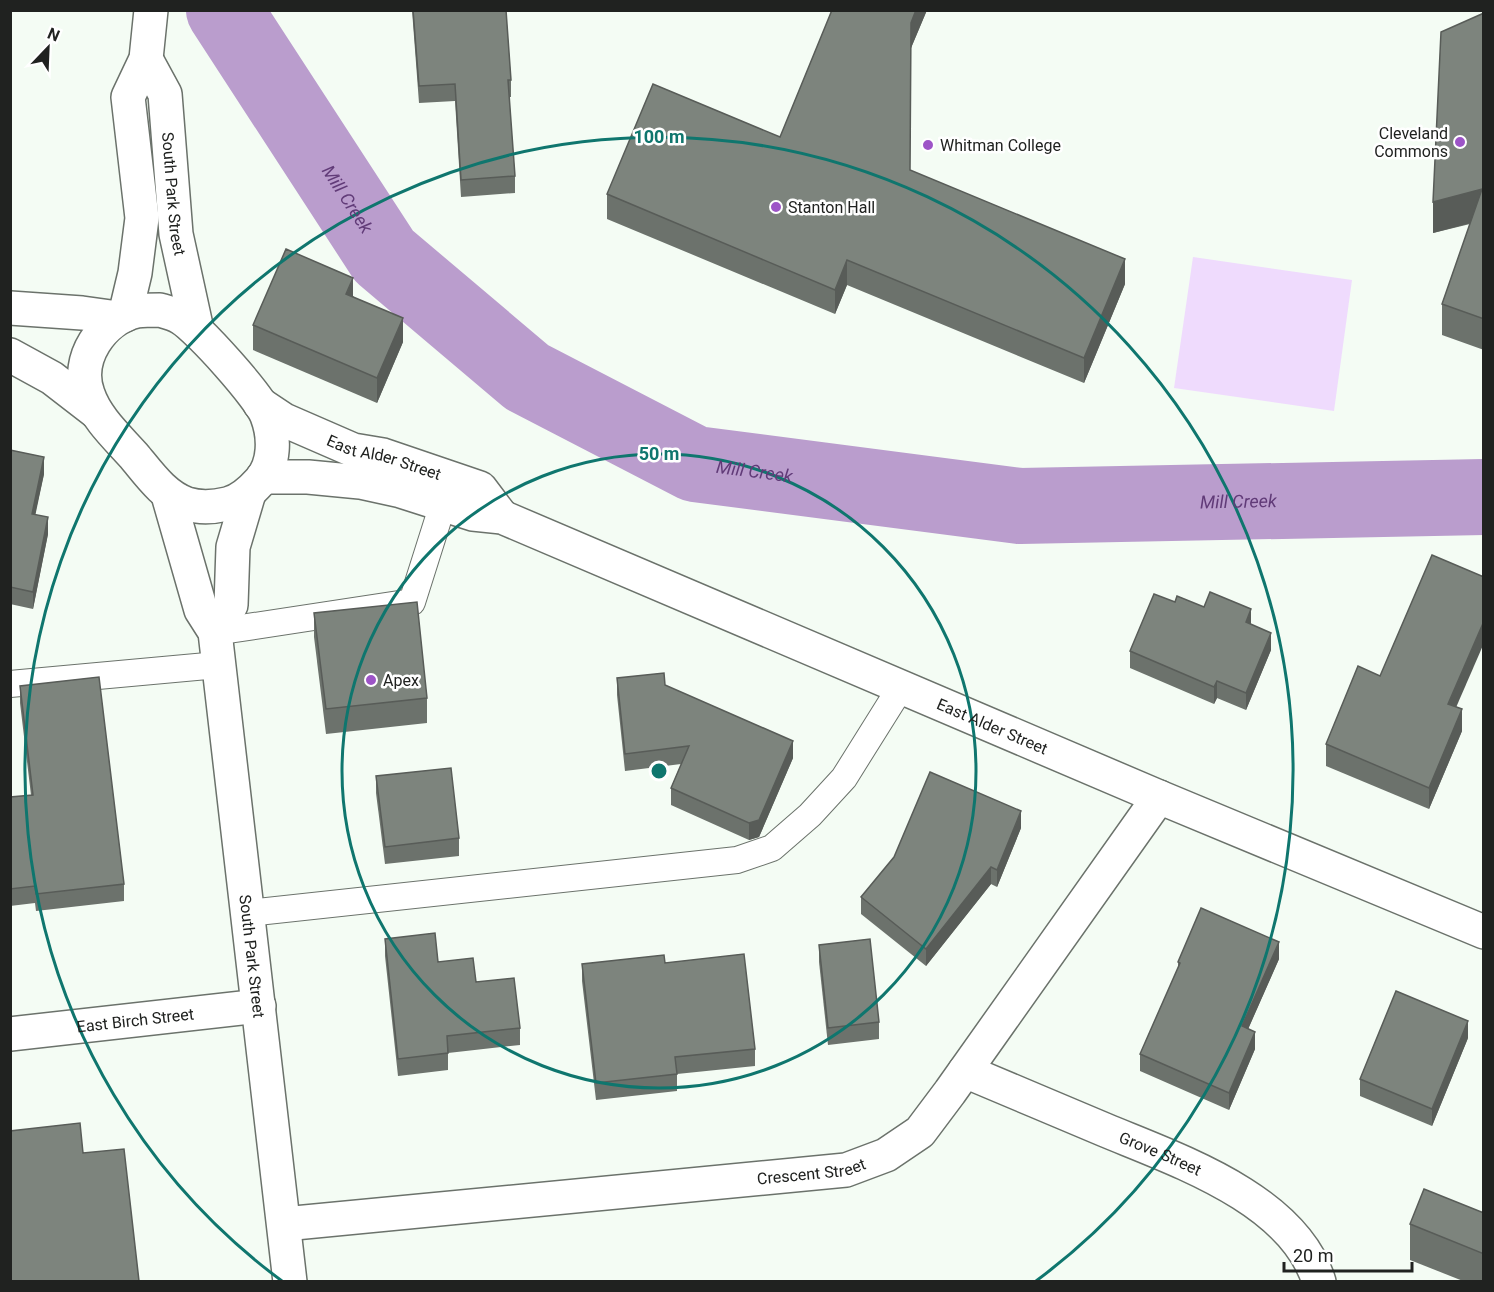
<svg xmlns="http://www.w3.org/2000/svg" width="1494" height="1292" viewBox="0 0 1494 1292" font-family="Roboto,sans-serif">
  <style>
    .grass { fill: #efdbfd }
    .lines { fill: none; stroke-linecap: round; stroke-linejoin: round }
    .river { stroke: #ba9dcd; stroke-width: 76 }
    .lane-casing { stroke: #6b726b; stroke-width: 28 }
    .street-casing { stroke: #6b726b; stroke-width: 36 }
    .secondary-casing { stroke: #6b726b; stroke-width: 36 }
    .lane { stroke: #fff; stroke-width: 26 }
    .street { stroke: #fff; stroke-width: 33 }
    .secondary { stroke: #fff; stroke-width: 33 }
    .wall { fill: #6c726c }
    .shaded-wall { fill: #585c58 }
    .building { fill: #7d847d; stroke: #585c58; stroke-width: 1.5 }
    .ring { fill: none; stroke: #0f766e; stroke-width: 3 }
    .poi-dot { fill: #9d54c7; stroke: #fff; stroke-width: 2 }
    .labels { text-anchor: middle; stroke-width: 5; stroke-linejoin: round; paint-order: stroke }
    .poi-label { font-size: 16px; fill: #202220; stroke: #fff; text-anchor: start }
    .street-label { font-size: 16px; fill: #202220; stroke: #fff }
    .water-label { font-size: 18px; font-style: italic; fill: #613b78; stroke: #fff }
    .centre { fill: #0f766e; stroke: #fff; stroke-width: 3 }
    .ring-label { font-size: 18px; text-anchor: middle; font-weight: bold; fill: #0f766e; stroke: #fff; stroke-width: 5; stroke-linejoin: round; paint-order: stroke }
  </style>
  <rect width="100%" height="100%" fill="#f4fcf4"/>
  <polygon class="grass" points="1193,257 1352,280 1334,411 1174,388"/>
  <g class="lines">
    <path class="river" id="s1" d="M224 10 384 256 527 377 695 464 1020 506 1484 497"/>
    <defs>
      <g id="lane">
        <polyline points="215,632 412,602 443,504"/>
        <polyline points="10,684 218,665"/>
        <polyline points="248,913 737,860 772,848 810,815 844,778 901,687"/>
      </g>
      <g id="street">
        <path id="s2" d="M10 1034 259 1006"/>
        <path id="s3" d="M965 1071C1012 1091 1058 1110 1105 1130 1177 1160 1294 1199 1319 1282"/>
        <path id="s4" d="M284 1224 846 1170 886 1155 920 1132 950 1092 1159 797"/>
      </g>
      <g id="secondary">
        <path id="s5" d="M146 59 165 94 176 234 197 330"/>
        <polyline points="10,308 82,313 118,318"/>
        <path d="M160 310C167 312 175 314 181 318 198 328 261 398 267 416 275 437 275 464 260 481 251 491 241 501 227 504 214 507 200 508 187 504 164 496 149 474 134 456 117 437 96 418 88 394 75 359 102 319 137 311 144 310 153 310 160 310Z"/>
        <polyline points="125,315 135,273 142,218 128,97 146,59 151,10"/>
        <polyline points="10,355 52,378 96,412"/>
        <path id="s6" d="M260 404 284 420 353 450 383 455 480 488 502 517"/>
        <path id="s7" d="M263 477H308L360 482 401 491 473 514 502 517 1159 797 1484 932"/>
        <path id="s8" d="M168 495 201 610 215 632 290 1282"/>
        <polyline points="215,632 231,605 233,547 249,493"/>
      </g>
    </defs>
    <use href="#lane" class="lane-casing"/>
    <use href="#street" class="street-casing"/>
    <use href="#secondary" class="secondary-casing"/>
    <use href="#lane" class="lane"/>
    <use href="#street" class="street"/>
    <use href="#secondary" class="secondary"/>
  </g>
  <g class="wall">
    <polygon points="412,10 506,10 511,80 511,97 509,97 515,176 515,193 461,197 455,101 419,103"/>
    <polygon points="832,10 927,10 911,48 910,170 1125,284 1084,383 847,285 835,314 607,219 607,194 780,137"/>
    <polygon points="1484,13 1484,350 1442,335 1442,304 1470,224 1433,233"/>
    <polygon points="353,296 403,342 377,403 253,350 253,325"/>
    <polygon points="10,450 44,474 35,514 48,534 33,609 10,604"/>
    <polygon points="1175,602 1204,607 1251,625 1271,650 1246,710 1217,698 1214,704 1130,668 1130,651"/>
    <polygon points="314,613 427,698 427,723 326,734 314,637"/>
    <polygon points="617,678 665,685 793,758 759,837 749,840 671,805 671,788 681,764 625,771 617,695"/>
    <polygon points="20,686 124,884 124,901 36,911 35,903 10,906 10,797 31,795 20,703"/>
    <polygon points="1456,707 1462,731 1429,809 1326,766 1326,744"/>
    <polygon points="376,776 459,838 459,856 385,864 376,793"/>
    <polygon points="1021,828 997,887 991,884 926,966 861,914 861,897 894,857"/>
    <polygon points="385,939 438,962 476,982 520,1028 520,1045 448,1053 448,1070 398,1076 385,956"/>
    <polygon points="819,945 879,1022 879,1039 828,1045 819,962"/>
    <polygon points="1279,959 1248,1029 1255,1049 1229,1110 1140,1071 1140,1054 1178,968 1178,962"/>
    <polygon points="665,963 755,1049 755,1066 677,1074 677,1091 596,1100 582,981 582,964"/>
    <polygon points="1468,1038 1432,1126 1360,1096 1360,1079"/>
    <polygon points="1484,1213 1484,1281 1463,1281 1410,1260 1410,1224"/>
  </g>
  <g class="shaded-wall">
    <polygon points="916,10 927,10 911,48 911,23"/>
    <polygon points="1482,189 1482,220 1433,233 1433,202"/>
    <polygon points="1125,259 1125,284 1084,383 1084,358"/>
    <polygon points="847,260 847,285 835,314 835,290"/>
    <polygon points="353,278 353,303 346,294"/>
    <polygon points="403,318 403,342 377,403 377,378"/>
    <polygon points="44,457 44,474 32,531 32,514"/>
    <polygon points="48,517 48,534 33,609 33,592"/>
    <polygon points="1251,609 1251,626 1246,622"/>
    <polygon points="1484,621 1484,643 1448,726 1448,704"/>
    <polygon points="1271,633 1271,650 1246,710 1246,693"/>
    <polygon points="1217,681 1217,698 1214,704 1214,687"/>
    <polygon points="1462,709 1462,731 1429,809 1429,788"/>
    <polygon points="793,741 793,758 759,837 749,840 749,823"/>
    <polygon points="1021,811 1021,828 997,887 997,870"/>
    <polygon points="991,867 991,884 926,966 926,949"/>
    <polygon points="1279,942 1279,959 1242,1043 1242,1026"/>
    <polygon points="1468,1021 1468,1038 1432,1126 1432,1109"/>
    <polygon points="1255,1032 1255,1049 1229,1110 1229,1093"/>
  </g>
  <g class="building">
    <polygon points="413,10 506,10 511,80 508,80 515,176 461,180 455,84 419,86"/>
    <polygon points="832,10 916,10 911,23 910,170 1125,259 1084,358 847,260 835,290 607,194 653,84 780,137"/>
    <polygon points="1484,13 1484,319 1442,304 1482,189 1433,202 1441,32"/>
    <polygon points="286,249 353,278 346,294 403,318 377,378 253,325"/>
    <polygon points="10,450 44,457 32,514 48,517 33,592 10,587"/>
    <polygon points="1432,555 1484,577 1484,621 1448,704 1462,709 1429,788 1326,744 1358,666 1380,676"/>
    <polygon points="1210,592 1251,609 1246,622 1271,633 1246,693 1217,681 1214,687 1130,651 1154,594 1175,602 1177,596 1204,607"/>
    <polygon points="417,602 427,698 326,709 314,613"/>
    <polygon points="664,673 665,685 793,741 759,820 749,823 671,788 689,746 625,754 617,678"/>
    <polygon points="99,677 124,884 36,894 35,886 10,889 10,797 33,795 20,686"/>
    <polygon points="451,768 459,838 385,847 376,776"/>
    <polygon points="930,772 1021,811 997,870 991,867 926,949 861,897 894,857"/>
    <polygon points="1201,908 1279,942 1242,1026 1255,1032 1229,1093 1140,1054 1180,963 1178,962"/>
    <polygon points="435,933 438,962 473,958 476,982 514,978 520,1028 447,1036 448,1053 398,1059 385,939"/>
    <polygon points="870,939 879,1022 828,1028 819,945"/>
    <polygon points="744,954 755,1049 675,1057 677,1074 596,1083 582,964 664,955 665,963"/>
    <polygon points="1396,991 1468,1021 1432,1109 1360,1079"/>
    <polygon points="80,1123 83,1153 124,1149 139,1281 10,1281 10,1131"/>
    <polygon points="1424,1189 1484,1213 1484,1254 1410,1224"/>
  </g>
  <g class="ring">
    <circle cx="659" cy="771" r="317"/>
    <path d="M282 1281A634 634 0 1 1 1036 1281"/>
  </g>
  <g class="poi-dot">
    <circle cx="1460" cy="142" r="6"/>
    <circle cx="928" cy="145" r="6"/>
    <circle cx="776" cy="207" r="6"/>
    <circle cx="371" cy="680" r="6"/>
  </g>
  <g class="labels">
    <g class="poi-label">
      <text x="1448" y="139" text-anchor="end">Cleveland<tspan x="1448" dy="18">Commons</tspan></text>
      <text x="940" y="151">Whitman College</text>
      <text x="788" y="213">Stanton Hall</text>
      <text x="383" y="686">Apex</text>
    </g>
    <g class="street-label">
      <text dy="6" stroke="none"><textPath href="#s5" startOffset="140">South Park Street</textPath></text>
      <text dy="6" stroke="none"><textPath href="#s6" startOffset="136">East Alder Street</textPath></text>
      <text dy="6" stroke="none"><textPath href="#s7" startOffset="777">East Alder Street</textPath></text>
      <text dy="6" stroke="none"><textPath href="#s8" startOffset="472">South Park Street</textPath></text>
      <text dy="6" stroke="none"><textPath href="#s2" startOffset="126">East Birch Street</textPath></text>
      <text dy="6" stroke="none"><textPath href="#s3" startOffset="212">Grove Street</textPath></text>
      <text dy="6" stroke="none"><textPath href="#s4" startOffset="530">Crescent Street</textPath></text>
    </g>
    <g class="water-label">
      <text dy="6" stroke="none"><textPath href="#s1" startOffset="226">Mill Creek</textPath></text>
      <text dy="6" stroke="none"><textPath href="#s1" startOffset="730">Mill Creek</textPath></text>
      <text dy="6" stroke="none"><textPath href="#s1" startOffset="1216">Mill Creek</textPath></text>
    </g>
  </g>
  <circle cx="659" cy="771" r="9" class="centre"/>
  <g class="ring-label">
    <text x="659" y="143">100 m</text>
    <text x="659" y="460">50 m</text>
  </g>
  <rect width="1494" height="1292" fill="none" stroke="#202220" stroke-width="24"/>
  <g transform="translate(48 48) rotate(23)" stroke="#ffffff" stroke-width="4.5" paint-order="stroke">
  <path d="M0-4.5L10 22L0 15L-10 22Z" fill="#202220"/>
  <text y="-9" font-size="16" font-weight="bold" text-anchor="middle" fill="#202220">N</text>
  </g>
  <path d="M1284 1262v9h128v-9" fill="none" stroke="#202220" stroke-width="3"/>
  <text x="1293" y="1262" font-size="18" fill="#202220" stroke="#ffffff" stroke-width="4.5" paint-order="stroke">20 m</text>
</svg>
